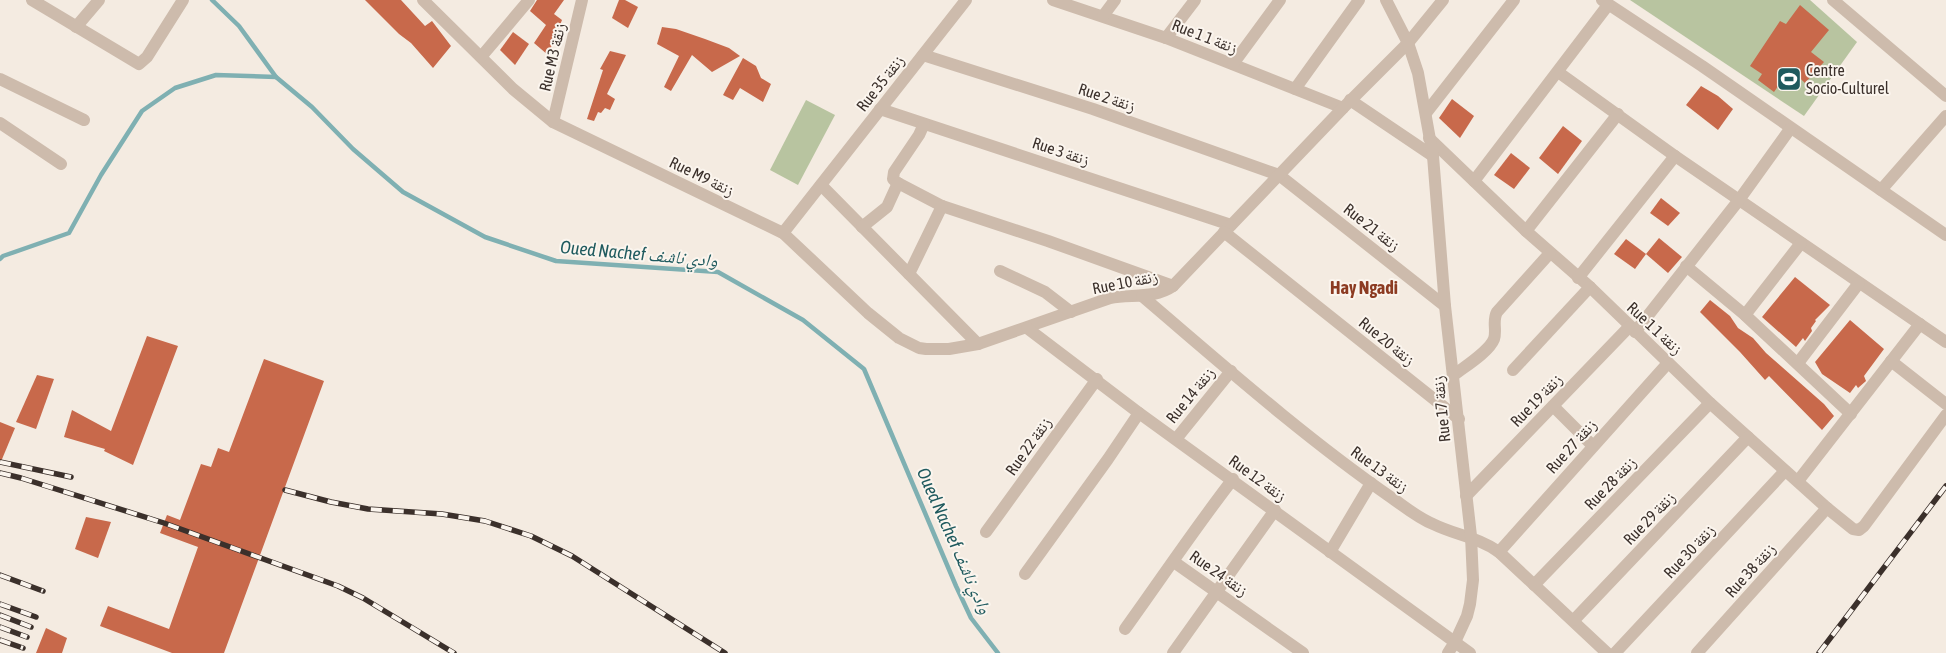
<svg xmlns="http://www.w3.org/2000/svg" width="1946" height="653" viewBox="0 0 1946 653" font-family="'Asap Condensed','Noto Naskh Arabic',sans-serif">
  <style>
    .green { fill: #b8c4a0 }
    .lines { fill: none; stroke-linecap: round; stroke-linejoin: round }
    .stream { stroke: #7fb0b2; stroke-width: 4.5 }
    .building { fill: #c8694b }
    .minor { stroke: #cdbbac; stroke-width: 12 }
    .tertiary { stroke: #cdbbac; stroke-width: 12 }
    .rail-casing { stroke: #3b302b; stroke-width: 5.5 }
    .rail { stroke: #fbf5ee; stroke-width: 4; stroke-dasharray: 11; stroke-linecap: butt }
    .labels { text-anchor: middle; stroke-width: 4; stroke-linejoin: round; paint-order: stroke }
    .street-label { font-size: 16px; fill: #3b302b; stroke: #fbf5ee }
    .poi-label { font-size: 16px; fill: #3b302b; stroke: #fbf5ee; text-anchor: start }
    .water-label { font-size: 18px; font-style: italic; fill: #1f5a5e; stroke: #fbf5ee }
    .neighbourhood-label { font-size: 18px; font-weight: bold; fill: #8c3b22; stroke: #fbf5ee }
  </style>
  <rect width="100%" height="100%" fill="#f4ebe1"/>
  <g class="green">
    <polygon points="1630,0 1810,0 1857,42 1804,116"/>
    <polygon points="806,100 835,115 798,185 770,170"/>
  </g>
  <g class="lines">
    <g class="stream">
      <polyline points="212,0 239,26 276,77"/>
      <polyline points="0,259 3,256 69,233 101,175 142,111 175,88 216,75 276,77 312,107 353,149 403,192 485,237 556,261 718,272 803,320 864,369 956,586 971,618 998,653"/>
    </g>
  </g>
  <g class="building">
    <polygon points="365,0 401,0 425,26 432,21 451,46 433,68 411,43 399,34"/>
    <polygon points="537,0 564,0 554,14 562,20 548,55 534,43 546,25 530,11"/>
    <polygon points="619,0 625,0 638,7 628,28 612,18"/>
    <polygon points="1800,5 1829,30 1811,52 1824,62 1805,83 1790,69 1774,92 1758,80 1762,74 1750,66 1780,21 1786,24"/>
    <polygon points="662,27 676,29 705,39 729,48 740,56 712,72 692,55 671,91 664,87 679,56 657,44"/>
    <polygon points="513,32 529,44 515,65 500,50"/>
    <polygon points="610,51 626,55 607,94 615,99 610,110 605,108 601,113 598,112 594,121 587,119 603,70 600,69"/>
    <polygon points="743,58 756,66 761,78 771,84 763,102 740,88 733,100 723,95"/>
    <polygon points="1701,86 1718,96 1733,109 1718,130 1686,105"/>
    <polygon points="1452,99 1474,116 1460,138 1439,118"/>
    <polygon points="1563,126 1582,141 1558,174 1539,158"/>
    <polygon points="1511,153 1530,168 1514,189 1494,175"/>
    <polygon points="1661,198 1680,213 1668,226 1650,213"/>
    <polygon points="1659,238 1682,257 1668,273 1646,254"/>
    <polygon points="1626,239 1646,254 1635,269 1614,254"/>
    <polygon points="1795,277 1830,305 1815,320 1816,321 1811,328 1812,331 1805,341 1803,338 1796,347 1762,317"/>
    <polygon points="1710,300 1730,316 1738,328 1753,338 1766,353 1824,404 1834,416 1822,430 1769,376 1765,380 1740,352 1700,312"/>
    <polygon points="1850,320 1884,349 1864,376 1866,381 1858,388 1856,385 1850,393 1822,374 1815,362"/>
    <polygon points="147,336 178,346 133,465 104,451 105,449 64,437 72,410 111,431"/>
    <polygon points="264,359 324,381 224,653 172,653 100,626 108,606 169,629 198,547 160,533 167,515 180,520 201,464 211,467 218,448 229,452"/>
    <polygon points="37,375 54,379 36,429 16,422"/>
    <polygon points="0,422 15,428 0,464"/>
    <polygon points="86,517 111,522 98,558 75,549"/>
    <polygon points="46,628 67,638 62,653 36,653"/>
  </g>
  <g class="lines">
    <g class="minor">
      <polyline points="32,0 139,64 147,57 183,0"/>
      <polyline points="423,0 513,89 553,122 783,233 868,313 899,338 919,348 926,349 949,349 978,344"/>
      <polyline points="1053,0 1166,38 1343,108"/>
      <polyline points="1602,0 1702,66 1946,235"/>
      <polyline points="1833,0 1946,96"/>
      <polyline points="1103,16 1115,0"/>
      <polyline points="76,27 99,0"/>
      <polyline points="1166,38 1195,0"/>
      <polyline points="923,55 1093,109 1279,175 1445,306"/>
      <polyline points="481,57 529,0"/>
      <polyline points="1233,64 1280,0"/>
      <polyline points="1558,72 1675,156 1946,342"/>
      <polyline points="0,79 84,120"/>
      <polyline points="1295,89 1359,0"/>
      <polyline points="1350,100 1433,156"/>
      <polyline points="880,109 1231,225"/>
      <polyline points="1426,113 1514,0"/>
      <polyline points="553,122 582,0"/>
      <polyline points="0,123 61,164"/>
      <polyline points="924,124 919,135 894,172 893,179 896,182 942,206 1048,241 1173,286"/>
      <polyline points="1429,138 1526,231 1590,287 1710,403 1827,508 1853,529 1859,530 1864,526 1946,415"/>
      <polyline points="1474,181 1608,5"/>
      <path d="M821 185 978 344 1110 298C1132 294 1154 299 1173 286L1343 108 1408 43 1443 0"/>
      <polyline points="1881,190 1946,116"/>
      <polyline points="862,227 887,207 898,183"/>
      <polyline points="1526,231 1618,114"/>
      <polyline points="1224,232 1459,419"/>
      <polyline points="783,233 966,0"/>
      <polyline points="1686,266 1745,315 1851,414"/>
      <polyline points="1000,271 1045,292 1071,312"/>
      <polyline points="909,274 942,206"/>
      <polyline points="1578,278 1675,156"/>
      <path d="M1142 296C1223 365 1304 437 1392 498 1405 507 1418 518 1433 524 1455 535 1478 537 1499 552L1607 653"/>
      <polyline points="1745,315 1801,243"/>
      <polyline points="1027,328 1139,413 1470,653"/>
      <polyline points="1635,332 1739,200 1790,129"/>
      <polyline points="1891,361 1946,404"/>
      <polyline points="1798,363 1859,283"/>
      <polyline points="1513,370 1590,287"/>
      <path d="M1454 375C1464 367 1489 352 1494 339 1497 330 1492 321 1497 312L1550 253"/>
      <polyline points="1553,406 1593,446"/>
      <polyline points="1176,439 1231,371"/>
      <polyline points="1798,481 1920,324"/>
      <polyline points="1466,496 1629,327"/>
      <polyline points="986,532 1097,379"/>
      <polyline points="1330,552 1371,483"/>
      <polyline points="1499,552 1668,363"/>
      <polyline points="1174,562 1303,653"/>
      <polyline points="1025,574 1108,459 1139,413"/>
      <polyline points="1534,585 1710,403"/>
      <polyline points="1574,620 1748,437"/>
      <path d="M1125 629C1161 579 1195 528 1233 479"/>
      <polyline points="1173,653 1275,510"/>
      <polyline points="1615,653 1785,471"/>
      <polyline points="1697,653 1827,508"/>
    </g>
    <polyline class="tertiary" points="1386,0 1408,43 1418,73 1433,156 1445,306 1471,536 1473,580 1470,604 1467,616 1455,642 1448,653"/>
    <defs>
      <g id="rail">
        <polyline points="0,462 71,477"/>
        <polyline points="0,473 21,478 164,523 338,586 363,598 454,653"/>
        <polyline points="285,490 331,502 368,509 442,514 485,521 531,536 572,556 725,653"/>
        <polyline points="0,575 43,591"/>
        <polyline points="0,604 36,617"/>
        <polyline points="0,615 31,627"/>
        <polyline points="0,627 27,637"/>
        <polyline points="0,640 23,648"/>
        <polyline points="1819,653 1946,486"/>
      </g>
    </defs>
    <use href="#rail" class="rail-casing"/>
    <use href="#rail" class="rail"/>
  </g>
  <defs>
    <symbol id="stadium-square" viewBox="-11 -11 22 22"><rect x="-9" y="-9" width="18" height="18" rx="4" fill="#1f5a5e" stroke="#fbf5ee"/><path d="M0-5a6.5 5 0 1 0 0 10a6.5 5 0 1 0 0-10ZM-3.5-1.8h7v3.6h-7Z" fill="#fff"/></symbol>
  </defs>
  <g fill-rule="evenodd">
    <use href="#stadium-square" x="1775" y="65" width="28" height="28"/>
  </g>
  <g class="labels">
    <g class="street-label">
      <text transform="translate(1205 36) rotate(21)" y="6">Rue 1 زنقة 1</text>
      <text transform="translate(552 57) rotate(-77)" y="6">Rue M3 زنقة</text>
      <text transform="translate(880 83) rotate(-52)" y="6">Rue 35 زنقة</text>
      <text transform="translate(1107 97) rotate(18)" y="6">Rue 2 زنقة</text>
      <text transform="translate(1061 151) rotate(18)" y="6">Rue 3 زنقة</text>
      <text transform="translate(702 176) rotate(26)" y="6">Rue M9 زنقة</text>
      <text transform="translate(1372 227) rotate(38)" y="6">Rue 21 زنقة</text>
      <text transform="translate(1125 282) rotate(-11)" y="6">Rue 10 زنقة</text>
      <text transform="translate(1655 328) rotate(43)" y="6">Rue 1 زنقة 1</text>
      <text transform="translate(1387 341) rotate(39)" y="6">Rue 20 زنقة</text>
      <text transform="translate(1190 395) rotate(-51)" y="6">Rue 14 زنقة</text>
      <text transform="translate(1536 400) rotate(-46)" y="6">Rue 19 زنقة</text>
      <text transform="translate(1441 409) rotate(-96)" y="6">Rue 17 زنقة</text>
      <text transform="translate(1028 446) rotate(-55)" y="6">Rue 22 زنقة</text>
      <text transform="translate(1571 446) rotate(-48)" y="6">Rue 27 زنقة</text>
      <text transform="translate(1380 469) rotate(36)" y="6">Rue 13 زنقة</text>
      <text transform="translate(1258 478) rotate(36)" y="6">Rue 12 زنقة</text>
      <text transform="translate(1610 483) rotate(-46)" y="6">Rue 28 زنقة</text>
      <text transform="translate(1649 518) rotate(-46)" y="6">Rue 29 زنقة</text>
      <text transform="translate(1689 551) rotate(-47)" y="6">Rue 30 زنقة</text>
      <text transform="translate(1750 570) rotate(-48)" y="6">Rue 38 زنقة</text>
      <text transform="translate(1219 573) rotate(35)" y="6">Rue 24 زنقة</text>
    </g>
    <g class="poi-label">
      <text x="1806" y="76">Centre<tspan x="1806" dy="18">Socio-Culturel</tspan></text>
    </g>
    <g class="water-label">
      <text transform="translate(639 254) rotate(5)" y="6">Oued Nachef وادي ناشف</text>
      <text transform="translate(954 541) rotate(66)" y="6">Oued Nachef وادي ناشف</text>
    </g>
    <g class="neighbourhood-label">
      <text x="1364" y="294">Hay Ngadi</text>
    </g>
  </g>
</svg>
